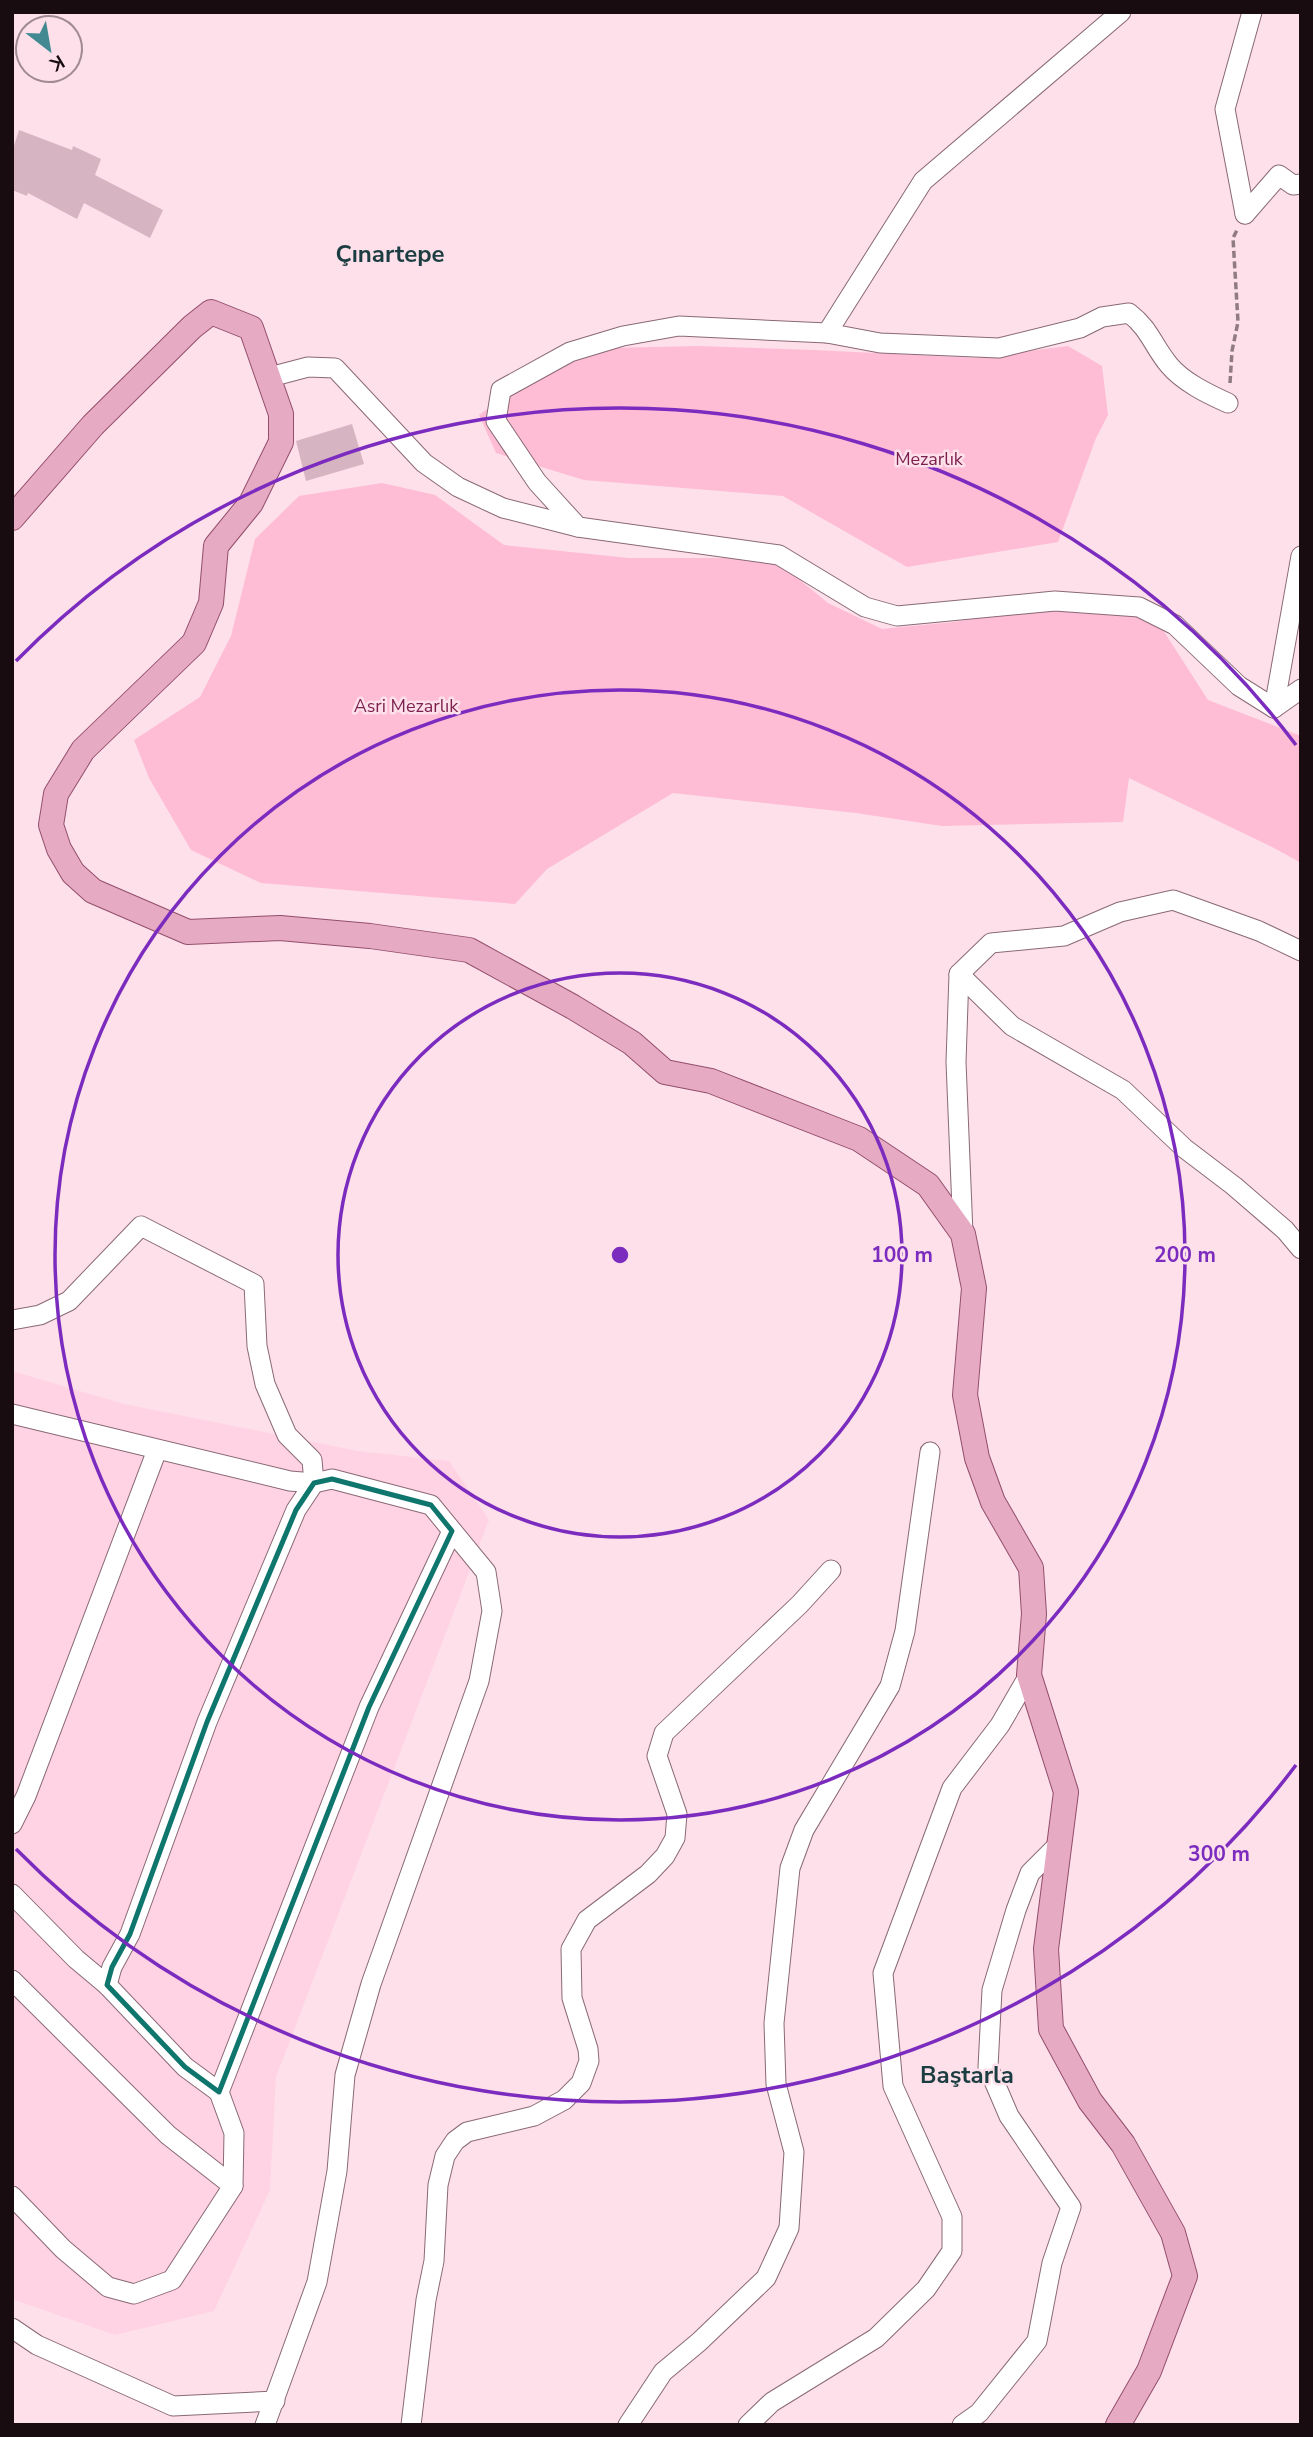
<svg xmlns="http://www.w3.org/2000/svg" width="1313" height="2437" viewBox="0 0 1313 2437" font-family="'Nunito Sans',sans-serif">
  <style>
    .built { fill: #ffd3e3 }
    .green { fill: #febcd5 }
    .building { fill: #d7b4c1 }
    .lines { fill: none; stroke-linecap: round; stroke-linejoin: round }
    .minor-casing { stroke: #896975; stroke-width: 21 }
    .major-casing { stroke: #934e6b; stroke-width: 26 }
    .path { stroke: #907b82; stroke-width: 3.5; stroke-dasharray: 7 3.5; stroke-linecap: butt }
    .minor { stroke: #fff; stroke-width: 19 }
    .major { stroke: #e6aac3; stroke-width: 24 }
    .marked { fill: none; stroke: #0f766e; stroke-width: 5; stroke-linejoin: round }
    .ring { fill: none; stroke: #7b2cbf; stroke-width: 3.5 }
    .labels { text-anchor: middle; stroke-width: 5; stroke-linejoin: round; paint-order: stroke }
    .park-label { font-size: 18px; fill: #7b1f4d; stroke: #fde0ea }
    .district-label { font-size: 24px; font-weight: bold; fill: #1b3d41; stroke: #fde0ea }
    .centre { fill: #7b2cbf; stroke: #fde0ea; stroke-width: 3.5 }
    .ring-label { font-size: 21px; text-anchor: middle; font-weight: bold; fill: #7b2cbf; stroke: #fde0ea; stroke-width: 5; stroke-linejoin: round; paint-order: stroke }
  </style>
  <rect width="100%" height="100%" fill="#fde0ea"/>
  <polygon class="built" points="12,1371 124,1404 358,1451 449,1461 489,1520 276,2077 270,2190 214,2311 115,2335 12,2299"/>
  <g class="green">
    <polygon points="699,346 814,350 977,358 1068,346 1102,366 1108,415 1096,438 1058,542 907,567 783,496 584,480 496,453 479,415 532,377 610,348"/>
    <polygon points="382,483 435,495 504,545 629,558 773,558 828,603 882,629 954,622 1057,605 1128,613 1163,630 1208,700 1301,736 1301,863 1276,849 1129,778 1123,822 942,826 856,813 673,793 547,869 515,904 261,883 191,850 149,778 134,740 200,697 231,636 255,539 299,496"/>
  </g>
  <g class="building">
    <polygon points="19,130 72,150 73,146 101,159 95,175 163,210 150,238 84,203 77,219 28,193 27,196 12,190 12,152"/>
    <polygon points="352,424 364,464 306,481 296,441"/>
  </g>
  <g class="lines">
    <defs>
      <g id="minor">
        <polyline points="1245,214 1225,109 1252,12"/>
        <polyline points="1245,214 1279,175 1293,185 1301,184"/>
        <polyline points="827,333 923,181 1121,12"/>
        <polyline points="270,377 308,367 335,368 424,463 458,487 503,508 578,527 779,555 865,607 897,616 1055,601 1139,607 1175,625 1239,686 1274,708 1301,689"/>
        <path d="M578 527 537 482 496 421 501 390 570 352 623 336 679 326 827 333 880 343 999 348 1080 328 1102 317 1129 313C1150 329 1153 346 1169 365 1183 382 1208 394 1228 403"/>
        <polyline points="1274,708 1301,556"/>
        <polyline points="959,974 1012,1026 1123,1090 1184,1148 1234,1186 1285,1230 1301,1249"/>
        <polyline points="963,1234 956,1062 959,974 991,943 1064,936 1120,912 1173,900 1259,931 1301,951"/>
        <polyline points="12,1320 40,1315 69,1301 141,1226 254,1284 257,1346 265,1384 287,1435 312,1460 314,1483 296,1510 207,1722 130,1934 112,1967 107,1985"/>
        <polyline points="12,1414 290,1481 314,1483 332,1479 431,1505 486,1572 492,1611 479,1681 371,1984 345,2075 337,2171 317,2282 265,2425"/>
        <polyline points="12,1824 26,1796 157,1450"/>
        <polyline points="12,1894 76,1959 107,1985 185,2067 219,2092 234,2133 233,2186 172,2280 134,2294 108,2287 63,2249 12,2196"/>
        <polyline points="12,1980 168,2135 233,2186"/>
        <polyline points="219,2092 369,1707 452,1531"/>
        <polyline points="12,2328 37,2345 173,2406 275,2401"/>
        <polyline points="411,2425 426,2300 434,2261 438,2185 445,2156 455,2141 467,2132 534,2116 564,2100 581,2083 589,2061 588,2049 572,1998 571,1949 587,1920 648,1874 665,1856 675,1838 677,1814 657,1756 664,1733 800,1604 831,1570"/>
        <polyline points="628,2425 663,2372 699,2342 766,2278 789,2228 794,2152 776,2084 774,2023 790,1868 804,1830 890,1686 905,1631 930,1452"/>
        <polyline points="748,2425 772,2402 876,2338 926,2289 952,2251 952,2217 893,2086 883,1973 952,1788 1000,1725 1029,1675"/>
        <polyline points="962,2425 979,2413 1037,2341 1052,2263 1071,2207 1009,2116 988,2067 992,1990 1016,1910 1030,1873 1058,1845"/>
      </g>
      <polyline id="major" points="12,518 93,425 192,327 211,312 251,328 281,414 281,442 251,503 216,546 211,603 194,643 83,750 56,794 51,825 59,849 73,873 93,891 188,932 280,928 370,936 469,950 573,1007 632,1043 665,1072 711,1081 859,1139 928,1185 963,1234 974,1288 965,1395 977,1458 993,1502 1031,1568 1034,1614 1029,1675 1066,1792 1046,1949 1051,2029 1090,2101 1123,2144 1173,2233 1185,2276 1149,2371 1118,2425"/>
    </defs>
    <use href="#minor" class="minor-casing"/>
    <use href="#major" class="major-casing"/>
    <polyline class="path" points="1230,383 1232,351 1238,322 1233,238 1238,228"/>
    <use href="#minor" class="minor"/>
    <use href="#major" class="major"/>
  </g>
  <path class="marked" d="M332 1479 431 1505 452 1531 369 1707 219 2092 185 2067 107 1985 112 1967 130 1934 207 1722 296 1510 314 1483Z"/>
  <g class="ring">
    <circle cx="620" cy="1255" r="282"/>
    <circle cx="620" cy="1255" r="565"/>
    <path d="M1296 1765A847 847 0 0 1 16 1849M16 661A847 847 0 0 1 1296 745"/>
  </g>
  <g class="labels">
    <g class="park-label">
      <text x="929" y="465">Mezarlık</text>
      <text x="406" y="712">Asri Mezarlık</text>
    </g>
    <g class="district-label">
      <text x="390" y="262">Çınartepe</text>
      <text x="967" y="2083">Baştarla</text>
    </g>
  </g>
  <circle cx="620" cy="1255" r="10" class="centre"/>
  <g class="ring-label">
    <text x="902" y="1262">100 m</text>
    <text x="1185" y="1262">200 m</text>
    <text x="1219" y="1861">300 m</text>
  </g>
  <rect width="1313" height="2437" fill="none" stroke="#180c11" stroke-width="28"/>
  <g transform="translate(49 49) rotate(149)"><circle r="33" fill="#fde0ea" stroke="#a18b93" stroke-width="2"/>
  <path d="M0-5L12 26L0 18L-12 26Z" fill="#428991"/>
  <text y="-10" font-size="19" font-weight="bold" text-anchor="middle" fill="#180c11">K</text>
  </g>
</svg>
